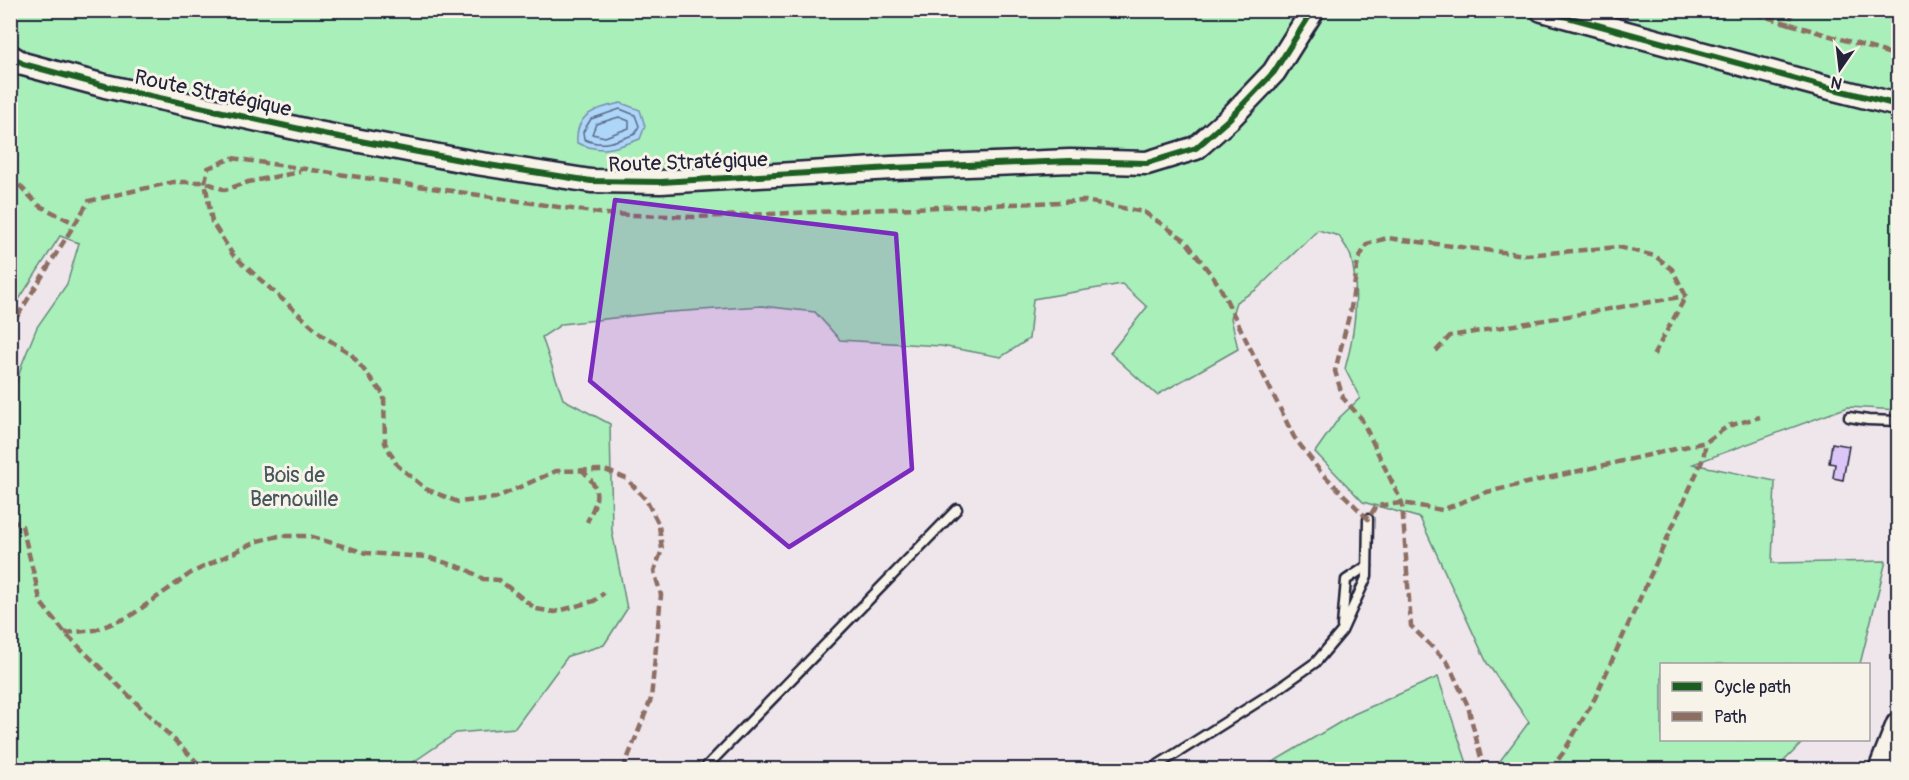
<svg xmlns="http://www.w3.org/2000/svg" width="1909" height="780" viewBox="0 0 1909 780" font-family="Pangolin,sans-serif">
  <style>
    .green { fill: #a9efba; stroke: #66887a; stroke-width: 1.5 }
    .water { fill: #aed6f9; stroke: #768ead; stroke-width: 1.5 }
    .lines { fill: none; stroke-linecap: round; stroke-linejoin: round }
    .shore { stroke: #5a6a87; stroke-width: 1.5 }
    .building { fill: #dbc6f7; stroke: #22223b; stroke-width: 1.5 }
    .lane-casing { stroke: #22223b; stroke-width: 13 }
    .secondary-casing { stroke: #22223b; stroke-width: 27 }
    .lane { stroke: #f7f3e8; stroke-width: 8 }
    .secondary { stroke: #f7f3e8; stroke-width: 22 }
    .quiet { stroke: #8d6e63; stroke-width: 4.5; stroke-dasharray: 9 4.5; stroke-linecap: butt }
    .cycleway-casing { stroke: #f7f3e8; stroke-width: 10 }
    .cycleway { stroke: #1b5e20; stroke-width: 6 }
    .marked { fill: #7b2cbf; fill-opacity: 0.2; stroke: #7b2cbf; stroke-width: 4.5; stroke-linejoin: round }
    .labels { text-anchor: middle; stroke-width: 6; stroke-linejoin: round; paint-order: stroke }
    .street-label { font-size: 21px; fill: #22223b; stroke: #f7f3e8 }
    .park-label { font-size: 21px; fill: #44555b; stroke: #f7f3e8 }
  </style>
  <rect width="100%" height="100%" fill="#efe6ec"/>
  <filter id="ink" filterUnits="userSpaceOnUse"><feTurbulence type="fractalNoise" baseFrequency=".0167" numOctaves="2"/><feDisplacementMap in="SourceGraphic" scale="12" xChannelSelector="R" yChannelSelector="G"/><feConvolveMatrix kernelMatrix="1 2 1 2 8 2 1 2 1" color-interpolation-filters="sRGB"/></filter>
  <g filter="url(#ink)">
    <g class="green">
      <path d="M11 11H1898V410L1848 407 1693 464 1775 481 1772 563 1886 561 1860 664H1662V740H1805L1776 769H1494L1529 722 1487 663 1420 518 1363 502 1315 452 1339 418 1360 398 1345 369C1355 333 1360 294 1351 257 1349 250 1343 243 1339 236L1318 230 1256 290 1236 302 1231 318 1238 349 1157 395 1110 353 1147 307 1122 284 1033 299 1029 339 1001 357 941 346 840 340 815 312 762 306 656 313 562 324 542 337 563 399 610 424 612 531 627 609 604 645 568 656 515 728 456 733 403 769H11V403L22 364 37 327 67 284 79 243 60 236 11 312Z"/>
      <polygon points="1438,677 1469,769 1261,769 1354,714"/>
    </g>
    <path class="water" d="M621 103 640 110 645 126 640 139C615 148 603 154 577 143 575 113 597 108 621 103Z"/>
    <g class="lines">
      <g class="shore">
        <path d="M620 109 635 115 639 126 635 134C617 141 601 148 584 139L583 132 591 119Z"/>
        <polygon points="619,117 629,121 629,128 605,137 592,134 596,124"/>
      </g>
    </g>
    <polygon class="building" points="1832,443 1849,446 1843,480 1833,478 1835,464 1829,463"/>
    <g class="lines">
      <defs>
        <g id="lane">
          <polyline points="1849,417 1868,420 1898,421"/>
          <polyline points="1342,626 1346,580 1367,566"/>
          <polyline points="703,770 957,509"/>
          <polyline points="1150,770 1275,691 1316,662 1342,631 1367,576 1368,519"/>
        </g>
        <g id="secondary">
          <polyline points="1542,10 1822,86 1898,105"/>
          <polyline points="10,56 23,64 105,86 318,133 476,163 591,181 661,182 892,168 1070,161 1147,163 1196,148 1230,118 1274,72 1313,10"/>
          <polyline points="1880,770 1898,724"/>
        </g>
      </defs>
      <use href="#lane" class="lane-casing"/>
      <use href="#secondary" class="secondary-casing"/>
      <use href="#lane" class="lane"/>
      <use href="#secondary" class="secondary"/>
      <g class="quiet">
        <polyline points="1742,10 1790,24"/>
        <polyline points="1792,10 1790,24 1898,56"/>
        <polyline points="10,175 38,205 74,223"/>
        <polyline points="10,328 89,201 173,182 205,182 225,190 248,182 300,172"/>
        <polyline points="1436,351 1450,336 1686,296"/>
        <path d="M581 469C602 490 599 497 587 522"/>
        <polyline points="10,519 22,526 41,603 65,633 205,770"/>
        <polyline points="65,633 95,630 129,617 191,573 258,541 279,536 309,536 366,553 427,557 466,569 483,579 499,580 536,609 555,612 594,601 604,593"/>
        <polyline points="623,770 651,699 661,595 654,571 662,550 659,525 646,500 627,479 605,470 556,471 495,498 458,502 426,489 397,465 385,443 384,395 351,354 323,336 233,255 212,222 205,182 208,168 232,158 605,214 695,217 1085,201 1144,212 1185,240 1219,285 1294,437 1320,471 1368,519 1376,506 1402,503 1442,510 1487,492 1706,442 1728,426 1760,417"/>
        <polyline points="1484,770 1468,706 1448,663 1411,626 1402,503 1361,418 1343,398 1335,371 1351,308 1358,260 1367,244 1387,238 1526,255 1618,247 1655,256 1672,269 1686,296 1653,356"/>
        <polyline points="1550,770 1563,753 1595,698 1703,459 1706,442"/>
      </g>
      <defs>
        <g id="cycleway">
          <polyline points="1542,10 1822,86 1898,105"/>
          <polyline points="10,56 23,64 105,86 318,133 476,163 591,181 661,182 892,168 1070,161 1147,163 1196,148 1230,118 1274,72 1313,10"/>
        </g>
      </defs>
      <use href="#cycleway" class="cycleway-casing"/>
      <use href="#cycleway" class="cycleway"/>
    </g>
  </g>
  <path class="marked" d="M615 200 896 234 912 469 789 547 590 381Z"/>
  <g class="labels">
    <g class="street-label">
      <text transform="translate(213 93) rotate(12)" y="7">Route Stratégique</text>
      <text transform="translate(688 162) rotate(-2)" y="7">Route Stratégique</text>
    </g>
    <g class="park-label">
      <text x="294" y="482">Bois de<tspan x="294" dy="24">Bernouille</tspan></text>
    </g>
  </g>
  <rect width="1909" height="780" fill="none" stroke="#f7f3e8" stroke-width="36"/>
  <rect x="18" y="18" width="1873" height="744" fill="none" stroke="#22223b" stroke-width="2" filter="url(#ink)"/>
  <rect x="1660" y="663" width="210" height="78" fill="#f7f3e8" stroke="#a29fa3" stroke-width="1.5"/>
  <rect x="1672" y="682" width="30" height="9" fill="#1b5e20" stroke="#a29fa3" stroke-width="1.5"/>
  <text x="1714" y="693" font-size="18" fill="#22223b">Cycle path</text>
  <rect x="1672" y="712" width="30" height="9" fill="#8d6e63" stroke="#a29fa3" stroke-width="1.5"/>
  <text x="1714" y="723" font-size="18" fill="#22223b">Path</text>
  <g transform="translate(1840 69) rotate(194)" stroke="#f7f3e8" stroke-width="4.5" paint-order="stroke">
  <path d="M0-4.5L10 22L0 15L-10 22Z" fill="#22223b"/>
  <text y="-9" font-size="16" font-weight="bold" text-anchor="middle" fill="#22223b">N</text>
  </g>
</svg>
